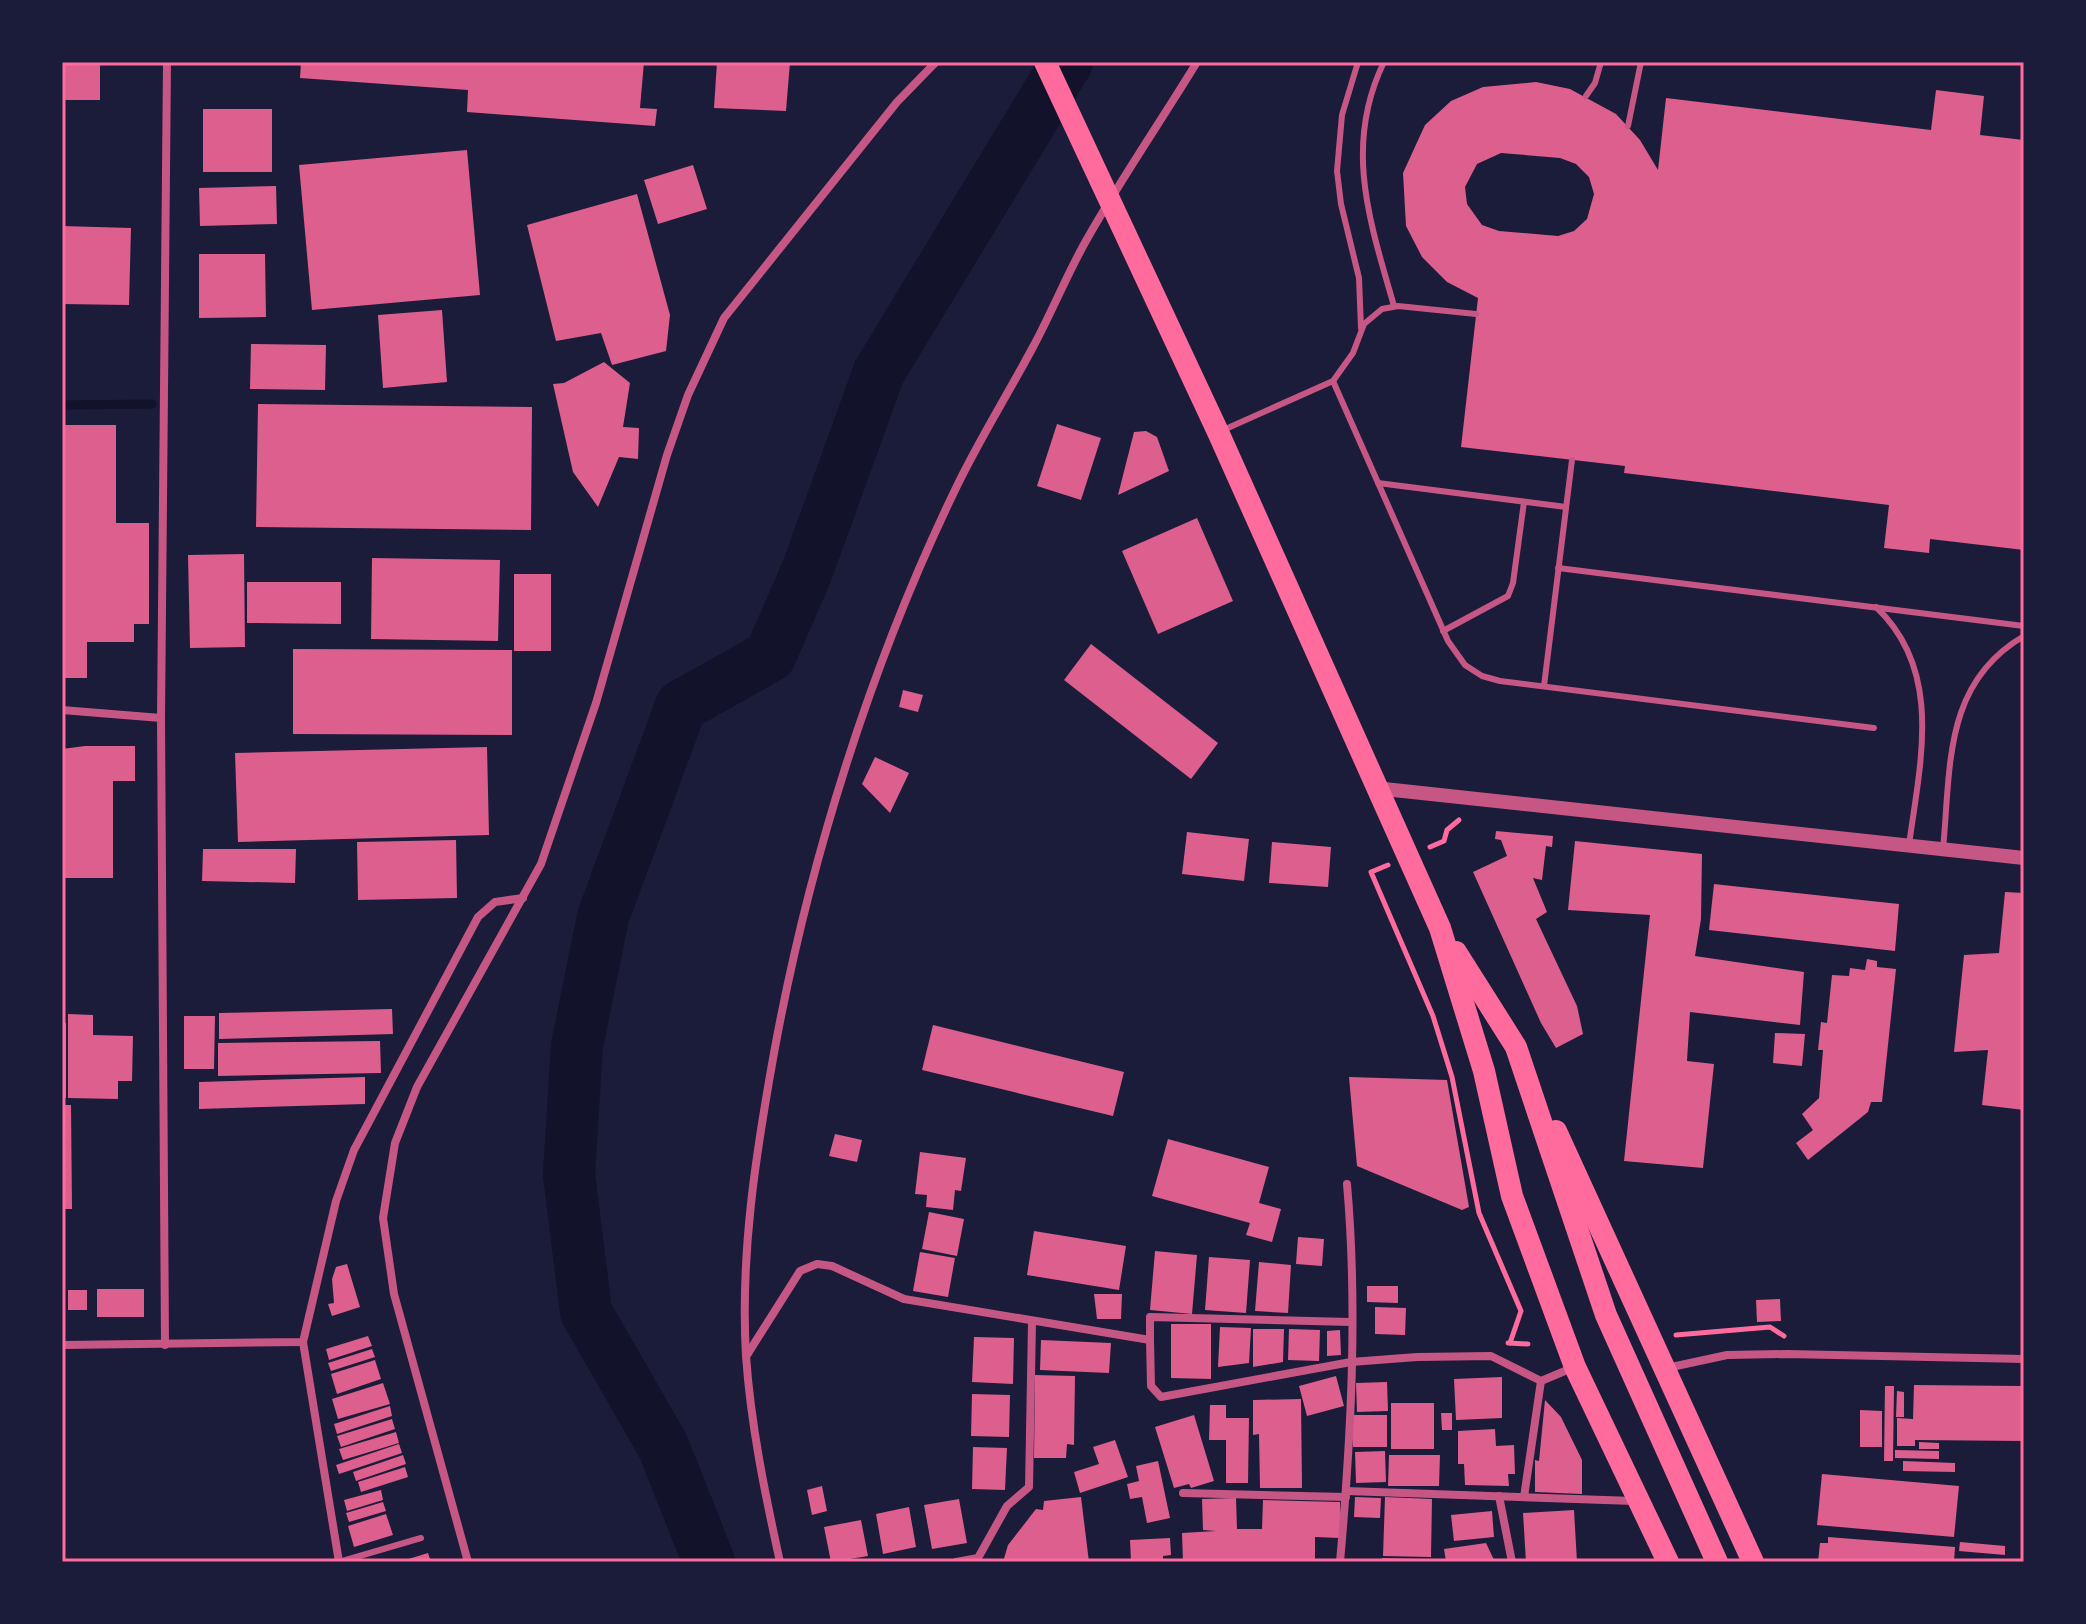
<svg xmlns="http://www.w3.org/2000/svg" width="2086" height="1624" viewBox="0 0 2086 1624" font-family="'Crimson Pro',serif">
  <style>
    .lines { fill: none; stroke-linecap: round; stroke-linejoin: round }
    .stream { stroke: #12122b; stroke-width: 9 }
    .river { stroke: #12122b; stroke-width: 52 }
    .building { fill: #dd5f8e; fill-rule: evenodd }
    .path { stroke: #ff6b9d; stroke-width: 5 }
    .service { stroke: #c65784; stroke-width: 6 }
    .minor { stroke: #c65784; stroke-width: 8 }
    .tertiary { stroke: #c65784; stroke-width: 14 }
    .trunk { stroke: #ff6b9d; stroke-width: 22 }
    .neatline { fill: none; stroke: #ff6b9d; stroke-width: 3 }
  </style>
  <rect width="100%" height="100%" fill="#1b1b3a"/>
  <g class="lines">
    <polyline class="stream" points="62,405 152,404"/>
    <polyline class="river" points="709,1562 663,1446 586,1312 569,1174 577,1046 603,917 681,706 770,656 807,571 879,372 1067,62"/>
  </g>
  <g class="building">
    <rect x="62" y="62" width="38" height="38"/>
    <polygon points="301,62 644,62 640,108 657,109 655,126 467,112 468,90 300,78"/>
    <polygon points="717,62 790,62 786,111 714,108"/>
    <path d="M1536 82 1570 89 1616 114 1640 140 1658 170 1666 98 1931 130 1936 90 1984 96 1980 135 2024 140V550L1930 539 1929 553 1884 548 1889 505 1624 473 1625 466 1461 447 1478 298 1447 282 1422 257 1406 226 1403 173 1425 125 1451 101 1483 87ZM1501 153 1560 158 1576 164 1589 177 1594 194 1587 219 1574 231 1558 236 1499 231 1482 225 1467 204 1465 187 1477 164Z"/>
    <rect x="203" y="109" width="69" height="63"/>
    <polygon points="467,150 480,295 312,310 299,165"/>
    <polygon points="693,165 707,209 658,224 644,180"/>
    <polygon points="276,186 277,224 200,226 199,188"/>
    <polygon points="637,194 670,315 666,351 612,365 601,333 556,341 527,225"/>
    <polygon points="62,226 131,228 129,305 62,304"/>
    <polygon points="199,254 265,254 266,317 199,318"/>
    <polygon points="442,310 447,382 383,388 378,315"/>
    <polygon points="251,344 326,345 325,390 250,389"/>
    <polygon points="604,362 630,383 623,427 639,428 638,459 619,457 598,507 573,472 553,384 564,383"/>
    <polygon points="258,404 532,407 531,530 256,527"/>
    <polygon points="1057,424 1101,438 1081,500 1037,486"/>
    <polygon points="62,425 116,425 116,523 149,523 149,624 134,624 134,642 87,642 87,678 62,678"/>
    <polygon points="1146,431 1157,437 1169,471 1118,495 1134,432"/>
    <polygon points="1197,518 1233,601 1158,634 1122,551"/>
    <polygon points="244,554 245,647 190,648 188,555"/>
    <polygon points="372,558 500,560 498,641 371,639"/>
    <rect x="514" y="574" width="37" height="77"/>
    <polygon points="247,582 341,582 341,624 247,623"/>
    <polygon points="1091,644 1218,743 1191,779 1064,680"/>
    <polygon points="293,649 512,650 512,735 293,734"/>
    <polygon points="903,690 923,695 918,712 899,707"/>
    <polygon points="85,746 135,746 135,781 113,781 113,878 62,878 62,749"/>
    <polygon points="487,747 489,835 238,842 235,753"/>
    <polygon points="875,757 909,773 890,813 862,784"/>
    <polygon points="1496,831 1553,836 1552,847 1546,846 1542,880 1533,878 1547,912 1536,919 1577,1006 1583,1034 1556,1048 1541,1023 1473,872 1507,856 1501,840 1495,839"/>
    <polygon points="1187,832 1249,839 1244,881 1182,874"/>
    <polygon points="456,840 457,898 358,900 357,842"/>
    <polygon points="1575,841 1702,854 1701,919 1695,956 1804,972 1800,1025 1690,1012 1687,1061 1714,1064 1703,1168 1624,1161 1650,915 1568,910"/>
    <polygon points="1272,842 1331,847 1328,887 1269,883"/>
    <polygon points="203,849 296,849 295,883 202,881"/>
    <polygon points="1714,884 1899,904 1895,951 1709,930"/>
    <polygon points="2005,892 2024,893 2024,1110 1982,1105 1988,1050 1954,1052 1964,955 1999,953"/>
    <polygon points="1867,959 1877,961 1877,967 1896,969 1882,1102 1871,1102 1868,1112 1808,1160 1796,1143 1813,1130 1802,1114 1819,1098 1823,1050 1818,1050 1821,1022 1827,1023 1832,975 1849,976 1850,968 1865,970"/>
    <polygon points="392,1009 393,1034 219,1039 219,1013"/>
    <polygon points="68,1014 93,1015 93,1035 133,1036 132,1081 118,1081 118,1099 68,1098"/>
    <polygon points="184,1016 215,1016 214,1069 184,1069"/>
    <rect x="62" y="1023" width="4" height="75"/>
    <polygon points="933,1025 1124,1072 1113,1116 922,1070"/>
    <polygon points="1775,1033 1805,1034 1802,1066 1773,1063"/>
    <polygon points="380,1041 381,1073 218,1076 218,1043"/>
    <polygon points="365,1077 365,1104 199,1109 199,1082"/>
    <polygon points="1349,1077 1447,1080 1469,1207 1462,1210 1357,1166"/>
    <polygon points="62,1105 71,1105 72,1209 62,1209"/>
    <polygon points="835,1134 862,1140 857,1162 829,1156"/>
    <polygon points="1168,1139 1269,1167 1259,1203 1281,1209 1272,1242 1246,1235 1250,1223 1152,1196"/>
    <polygon points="920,1152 966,1158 961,1191 955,1190 953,1210 926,1207 927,1195 915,1194"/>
    <polygon points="929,1212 964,1219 957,1256 922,1249"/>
    <polygon points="1034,1231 1126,1246 1119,1290 1027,1275"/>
    <polygon points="1298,1237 1324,1239 1322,1266 1296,1264"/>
    <polygon points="1155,1251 1197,1255 1192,1314 1150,1310"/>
    <polygon points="920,1252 955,1258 948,1297 913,1291"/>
    <polygon points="1209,1257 1250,1260 1246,1313 1205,1310"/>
    <polygon points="1259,1262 1291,1265 1288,1313 1255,1311"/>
    <polygon points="347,1264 360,1307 332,1316 328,1304 334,1303 332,1279 336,1267"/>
    <polygon points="1367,1286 1398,1286 1398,1303 1367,1302"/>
    <rect x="97" y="1289" width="47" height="28"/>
    <rect x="68" y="1290" width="19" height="20"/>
    <polygon points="1094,1294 1122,1294 1121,1319 1097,1319"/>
    <polygon points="1780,1299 1781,1321 1757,1322 1756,1300"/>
    <polygon points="1375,1307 1406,1308 1405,1335 1375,1334"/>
    <polygon points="1171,1324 1211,1324 1211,1379 1171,1378"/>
    <polygon points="1220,1327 1251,1328 1249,1363 1218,1367"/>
    <polygon points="1253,1329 1284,1329 1283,1362 1253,1367"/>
    <polygon points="1289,1329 1320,1330 1319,1361 1288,1360"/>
    <polygon points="1340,1330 1341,1355 1327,1356 1327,1331"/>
    <polygon points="368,1336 372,1346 329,1360 326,1349"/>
    <polygon points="974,1337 1014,1338 1013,1384 972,1382"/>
    <polygon points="1041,1340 1111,1343 1109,1373 1040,1370"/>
    <polygon points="372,1349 375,1357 331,1371 328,1363"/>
    <polygon points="375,1360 381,1379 337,1394 331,1374"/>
    <polygon points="1035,1375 1075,1376 1074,1445 1067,1444 1066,1458 1034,1458"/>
    <polygon points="1336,1376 1344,1406 1307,1416 1299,1386"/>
    <polygon points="1502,1377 1502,1418 1456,1420 1454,1379"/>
    <polygon points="1387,1382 1388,1411 1357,1412 1356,1383"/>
    <polygon points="383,1383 390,1404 338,1419 332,1399"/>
    <polygon points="1914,1385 2024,1386 2024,1441 1915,1440 1915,1446 1897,1446 1897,1418 1913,1419"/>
    <polygon points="1885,1386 1894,1386 1893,1461 1884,1461"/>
    <polygon points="1897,1391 1904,1392 1904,1417 1896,1417"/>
    <polygon points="972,1394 1010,1395 1009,1437 971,1436"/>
    <polygon points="1301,1399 1302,1488 1260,1488 1259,1434 1253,1435 1253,1400"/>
    <polygon points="1545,1400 1561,1417 1582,1460 1582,1494 1535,1492 1535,1460 1539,1461"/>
    <rect x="1391" y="1403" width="43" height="46"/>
    <polygon points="1210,1405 1226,1405 1226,1418 1249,1418 1248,1483 1226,1483 1226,1440 1209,1440"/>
    <polygon points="390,1406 392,1416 337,1434 334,1424"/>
    <polygon points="1860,1410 1882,1411 1882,1447 1860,1447"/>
    <polygon points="1441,1413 1452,1413 1452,1430 1442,1430"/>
    <polygon points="1194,1415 1214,1481 1191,1488 1189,1484 1174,1488 1155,1427"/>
    <rect x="1353" y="1415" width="34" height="32"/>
    <polygon points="392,1419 395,1429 341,1447 337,1436"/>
    <polygon points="1495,1429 1496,1446 1514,1445 1515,1474 1508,1474 1509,1486 1465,1485 1464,1464 1458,1464 1458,1431"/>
    <polygon points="396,1432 399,1443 343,1460 339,1449"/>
    <polygon points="1115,1440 1128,1477 1080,1493 1074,1472 1099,1464 1093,1447"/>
    <polygon points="1919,1442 1939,1443 1939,1449 1919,1449"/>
    <polygon points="399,1444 402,1453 339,1474 336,1465"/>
    <polygon points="973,1447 1007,1448 1005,1490 972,1489"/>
    <polygon points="1895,1450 1939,1451 1939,1459 1895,1458"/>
    <polygon points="1385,1451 1386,1482 1356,1483 1355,1452"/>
    <polygon points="403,1455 406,1464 356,1481 353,1472"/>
    <polygon points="1389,1455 1440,1455 1439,1486 1388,1486"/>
    <polygon points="1158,1461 1170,1518 1147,1523 1142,1497 1130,1499 1127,1484 1139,1481 1136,1466"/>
    <polygon points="1903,1461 1955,1463 1955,1472 1903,1471"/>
    <polygon points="405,1467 408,1477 361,1492 358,1482"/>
    <polygon points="1822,1474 1959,1486 1954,1537 1817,1525"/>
    <polygon points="822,1486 827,1511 812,1515 807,1490"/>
    <polygon points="381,1490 383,1500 347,1511 344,1500"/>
    <polygon points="1081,1497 1089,1562 1003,1562 1008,1545 1036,1509 1043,1510 1044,1501"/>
    <polygon points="1355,1497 1381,1498 1380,1518 1354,1517"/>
    <polygon points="1385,1497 1432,1499 1431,1557 1383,1556"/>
    <polygon points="1236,1498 1237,1529 1262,1529 1263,1500 1340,1502 1340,1538 1315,1537 1315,1562 1183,1562 1182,1533 1216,1531 1203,1530 1202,1499"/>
    <polygon points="959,1499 967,1543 932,1549 924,1505"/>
    <polygon points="383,1502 386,1511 349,1522 346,1513"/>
    <polygon points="909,1507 916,1547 883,1554 876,1514"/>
    <polygon points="1574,1510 1577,1562 1526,1562 1523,1513"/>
    <polygon points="1492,1511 1494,1537 1454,1541 1451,1515"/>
    <polygon points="386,1514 393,1535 354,1547 348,1526"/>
    <polygon points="861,1520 868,1556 831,1562 824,1527"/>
    <polygon points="1828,1537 1955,1547 1954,1562 1818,1562 1820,1543 1828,1543"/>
    <polygon points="1170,1538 1171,1555 1163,1556 1163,1562 1131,1562 1130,1540"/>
    <polygon points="1960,1542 2005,1546 2005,1555 1959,1551"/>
    <polygon points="1486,1543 1495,1562 1446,1562 1444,1549"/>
    <polygon points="428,1553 431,1562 402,1562 402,1561"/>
    <polygon points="1382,1558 1421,1559 1421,1562 1382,1562"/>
  </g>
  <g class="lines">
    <g class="path">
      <polyline points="1430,847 1444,841 1447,830 1459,820"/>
      <polyline points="1388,865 1371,872 1433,1016 1452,1077 1479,1213 1521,1311 1510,1343"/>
      <polyline points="1676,1335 1770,1327 1784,1336"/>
      <polyline points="1508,1343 1528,1344"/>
    </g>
    <g class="service">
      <polyline points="1358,62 1342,115 1337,171 1341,204 1359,278 1361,328"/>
      <path d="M1384 62C1343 146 1370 222 1394 306"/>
      <polyline points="1586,96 1595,83 1601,62"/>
      <polyline points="1628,126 1641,62"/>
      <polyline points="1333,381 1448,641 1465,665 1482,676 1500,681 1874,728"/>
      <polyline points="1221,431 1333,381 1353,353 1364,324 1382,309 1398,306 1476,314"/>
      <polyline points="1378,483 1566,507"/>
      <polyline points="1558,568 2024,626"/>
      <path d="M1876 607C1944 671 1920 763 1909 845"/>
      <polyline points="1443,631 1508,596 1513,583 1524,502"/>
      <polyline points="1544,686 1572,460"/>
      <path d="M1943 849C1951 767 1943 683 2024 636"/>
      <polyline points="339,1562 421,1538"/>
    </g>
    <g class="minor">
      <polyline points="62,710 161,718"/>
      <polyline points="1150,1340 1150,1317 1351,1322"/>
      <polyline points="303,1342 339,1562"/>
      <polyline points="62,1345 303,1342 336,1201 354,1150 478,917 495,902 523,898"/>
      <polyline points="165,1345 161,718 167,62"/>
      <polyline points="747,1355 800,1271 817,1264 832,1266 904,1299 1150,1340 1151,1386 1161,1397 1351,1362 1417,1357 1491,1356 1541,1381 1572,1368"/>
      <polyline points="1667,1368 1727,1355 1787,1354 2024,1359"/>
      <polyline points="1346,1491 1634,1501"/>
      <polyline points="1183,1493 1346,1497"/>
      <polyline points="1499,1496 1512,1562"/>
      <polyline points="1524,1497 1541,1381"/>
      <polyline points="468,1562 394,1294 383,1218 395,1143 417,1087 541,864 596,703 667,455 688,395 724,318 897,102 936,62"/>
      <path d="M780 1562C765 1494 751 1426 746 1356 740 1254 756 1153 774 1053 809 862 871 663 956 488 979 440 1008 394 1033 347 1052 312 1067 274 1087 239 1121 179 1161 121 1197 62"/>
      <polyline points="956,1562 978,1558 1007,1506 1029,1487 1032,1322"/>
      <path d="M1340 1562C1351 1438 1358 1309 1347 1184"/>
    </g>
    <polyline class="tertiary" points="1375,788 2024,858"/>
    <g class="trunk">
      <polyline points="1045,62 1218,432 1440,928 1484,1071 1512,1196 1575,1367 1668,1562"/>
      <polyline points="1456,952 1516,1047 1606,1315 1717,1562"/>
      <polyline points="1556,1131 1753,1562"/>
    </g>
  </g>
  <rect width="2086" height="1624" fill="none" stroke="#1b1b3a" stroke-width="128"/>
  <rect x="64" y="64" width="1958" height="1496" class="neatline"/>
</svg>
